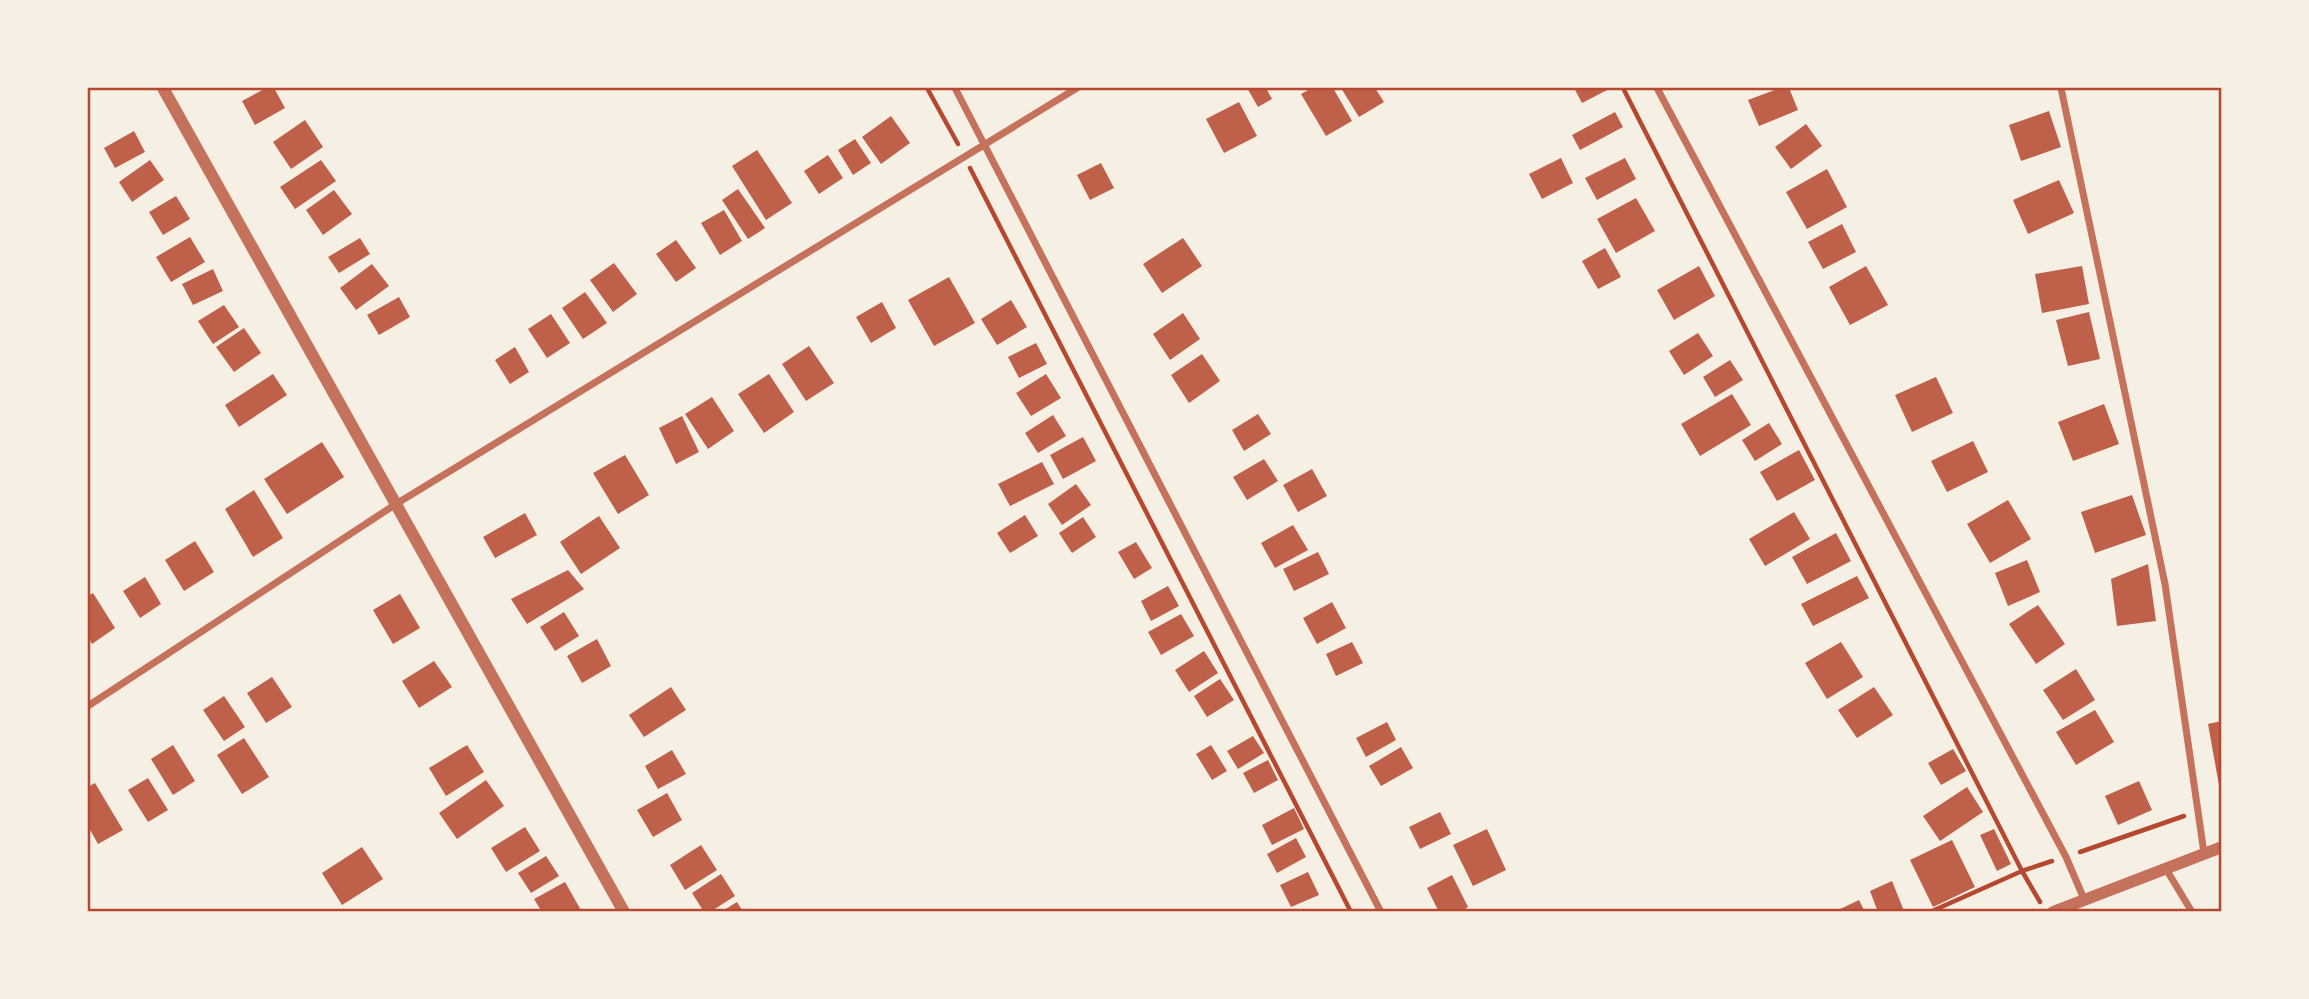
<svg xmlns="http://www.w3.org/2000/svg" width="2309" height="999" viewBox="0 0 2309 999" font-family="'Times New Roman',serif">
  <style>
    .building { fill: #bf614a }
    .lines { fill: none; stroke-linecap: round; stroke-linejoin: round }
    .path { stroke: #b5482f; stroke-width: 4.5 }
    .minor { stroke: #c5725c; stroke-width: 7 }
    .tertiary { stroke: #c5725c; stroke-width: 12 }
    .neatline { fill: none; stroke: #b5482f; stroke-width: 2.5 }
  </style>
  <rect width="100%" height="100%" fill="#f6efe4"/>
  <g class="building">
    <polygon points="266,88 274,88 285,108 255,125 242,101"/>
    <polygon points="1247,88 1266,88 1272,99 1258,107"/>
    <polygon points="1312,88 1333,88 1352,121 1326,136 1301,94"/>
    <polygon points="1341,88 1375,88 1384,102 1359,117"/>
    <polygon points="1574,88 1611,88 1582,103"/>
    <polygon points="1780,88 1789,88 1798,110 1759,126 1748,100"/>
    <polygon points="1239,102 1257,136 1224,153 1206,119"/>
    <polygon points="2049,111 2061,147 2021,161 2009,125"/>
    <polygon points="1615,112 1623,127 1580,150 1572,135"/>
    <polygon points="891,116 910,143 881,164 862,137"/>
    <polygon points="305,120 323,147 291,169 273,142"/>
    <polygon points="1806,124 1822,146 1791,169 1775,147"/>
    <polygon points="134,131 145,152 115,168 104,148"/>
    <polygon points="855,139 871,163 853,175 838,150"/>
    <polygon points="757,150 792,203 766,220 732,166"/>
    <polygon points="828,155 843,178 819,194 804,171"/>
    <polygon points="1561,158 1573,183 1542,199 1529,174"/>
    <polygon points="1625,158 1636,179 1597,200 1585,178"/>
    <polygon points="150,160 164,180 132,202 119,182"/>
    <polygon points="321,160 336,181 295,209 280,187"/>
    <polygon points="1101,163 1114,188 1090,200 1077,175"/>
    <polygon points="1827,169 1847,207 1807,229 1786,192"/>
    <polygon points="2059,180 2074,213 2028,234 2013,200"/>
    <polygon points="738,189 765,228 748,239 722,200"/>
    <polygon points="334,190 352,214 323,235 306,210"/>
    <polygon points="176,196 190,219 163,235 149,212"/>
    <polygon points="1636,198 1655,231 1616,253 1597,219"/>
    <polygon points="724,210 742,241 720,255 701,223"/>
    <polygon points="1842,224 1856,252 1823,269 1808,242"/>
    <polygon points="190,237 205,262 171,282 156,257"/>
    <polygon points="360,238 370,254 339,273 328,257"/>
    <polygon points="1183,238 1202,266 1162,293 1143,264"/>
    <polygon points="676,240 696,268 676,282 656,254"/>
    <polygon points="1605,248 1621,277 1598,289 1582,261"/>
    <polygon points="614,263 637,294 613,312 590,280"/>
    <polygon points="372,264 389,286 356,310 340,288"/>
    <polygon points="1699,266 1715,296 1674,320 1657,290"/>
    <polygon points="1866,266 1888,305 1850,325 1829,287"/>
    <polygon points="2082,266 2089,304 2042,313 2035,274"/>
    <polygon points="213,269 223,291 193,305 182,284"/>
    <polygon points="949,277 975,323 934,346 908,300"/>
    <polygon points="585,292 607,323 583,339 562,308"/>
    <polygon points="399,297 410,317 379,335 367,315"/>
    <polygon points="1011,300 1027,327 997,345 981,319"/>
    <polygon points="882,302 896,328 871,343 856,317"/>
    <polygon points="224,305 239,327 213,344 198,321"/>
    <polygon points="2089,312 2100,359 2068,366 2056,320"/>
    <polygon points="1183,313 1200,339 1170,360 1153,334"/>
    <polygon points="551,314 570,343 547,358 528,329"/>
    <polygon points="244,328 261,353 234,372 216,347"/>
    <polygon points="1698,333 1713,356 1684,375 1669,351"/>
    <polygon points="1036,343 1047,364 1019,378 1008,357"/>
    <polygon points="809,346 834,383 806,401 782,364"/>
    <polygon points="515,347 529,372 510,384 495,360"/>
    <polygon points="1202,354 1220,381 1189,403 1171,375"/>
    <polygon points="1730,360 1743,380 1715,397 1703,377"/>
    <polygon points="273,374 287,395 239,427 225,405"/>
    <polygon points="769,374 794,412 764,433 738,394"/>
    <polygon points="1046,374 1061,398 1031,416 1016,393"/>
    <polygon points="1936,377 1953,413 1912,432 1895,395"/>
    <polygon points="1732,394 1751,425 1700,456 1681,424"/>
    <polygon points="712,397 734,431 708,449 685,414"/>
    <polygon points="2104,404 2119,444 2073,461 2058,422"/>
    <polygon points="1258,414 1271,434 1244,451 1232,430"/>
    <polygon points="1053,415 1066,436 1038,453 1025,433"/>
    <polygon points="682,416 699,452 676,464 659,428"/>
    <polygon points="1769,423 1782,444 1755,461 1742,440"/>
    <polygon points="1083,437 1096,461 1063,479 1050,455"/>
    <polygon points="1973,441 1988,472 1947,492 1931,461"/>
    <polygon points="322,442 344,477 287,514 264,479"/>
    <polygon points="1799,450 1815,480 1777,501 1760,472"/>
    <polygon points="625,455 649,495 618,514 593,473"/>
    <polygon points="1264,459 1278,481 1247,500 1233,477"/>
    <polygon points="1042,462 1054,484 1010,506 998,484"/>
    <polygon points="1312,469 1327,496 1298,512 1283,485"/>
    <polygon points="1076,484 1091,505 1062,525 1048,504"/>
    <polygon points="254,490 283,538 253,557 225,509"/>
    <polygon points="2132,495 2146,535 2095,553 2081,512"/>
    <polygon points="2008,500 2031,539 1990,563 1967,524"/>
    <polygon points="1794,512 1810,539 1765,566 1749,539"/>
    <polygon points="525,513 537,535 495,558 483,537"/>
    <polygon points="1025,515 1038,536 1010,553 997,533"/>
    <polygon points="599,516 620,548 581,574 560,542"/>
    <polygon points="1083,517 1096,537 1072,553 1059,533"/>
    <polygon points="1293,525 1308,550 1275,568 1261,543"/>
    <polygon points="1836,533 1851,561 1807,584 1792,557"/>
    <polygon points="195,541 214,572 184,591 165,560"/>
    <polygon points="1136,542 1152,568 1134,579 1118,552"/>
    <polygon points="1318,552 1329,574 1294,591 1283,569"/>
    <polygon points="2027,560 2040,592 2008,606 1995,573"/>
    <polygon points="2148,564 2156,621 2117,626 2111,579"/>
    <polygon points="568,570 584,589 527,624 511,599"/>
    <polygon points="1857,576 1869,598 1813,626 1801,604"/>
    <polygon points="145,577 161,604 140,618 123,591"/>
    <polygon points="1168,586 1179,606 1151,621 1141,601"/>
    <polygon points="93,593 115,628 92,644 88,637 88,596"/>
    <polygon points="400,594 420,628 393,644 373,610"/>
    <polygon points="1332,602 1346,628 1317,644 1303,618"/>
    <polygon points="2038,605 2065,644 2036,664 2009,624"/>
    <polygon points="564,612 579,636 555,651 540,627"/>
    <polygon points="1181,614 1194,636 1161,655 1148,632"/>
    <polygon points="597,639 611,666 582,683 567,656"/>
    <polygon points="1352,642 1363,663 1336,676 1326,654"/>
    <polygon points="1841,642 1863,677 1827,699 1805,663"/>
    <polygon points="1204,651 1218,673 1189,692 1175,670"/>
    <polygon points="434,661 452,687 419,708 402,681"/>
    <polygon points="2076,669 2095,700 2063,720 2043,690"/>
    <polygon points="272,677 292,707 266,723 247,693"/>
    <polygon points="1220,679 1234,700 1207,717 1194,696"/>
    <polygon points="671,687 686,710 644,737 629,715"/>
    <polygon points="1874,687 1893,715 1857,738 1838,710"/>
    <polygon points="224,696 245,727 224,741 203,710"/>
    <polygon points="2095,710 2114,742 2076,765 2056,732"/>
    <polygon points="2222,721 2222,791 2220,791 2208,724"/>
    <polygon points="1387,722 1396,740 1366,757 1356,738"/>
    <polygon points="1253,736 1264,753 1238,769 1227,751"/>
    <polygon points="244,738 269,777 242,794 217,755"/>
    <polygon points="173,745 195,781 173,795 151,759"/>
    <polygon points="467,745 484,772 446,796 429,768"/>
    <polygon points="1211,745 1227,771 1212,780 1196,754"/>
    <polygon points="1401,747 1413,768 1381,786 1369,766"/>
    <polygon points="1953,749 1966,771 1941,785 1928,763"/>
    <polygon points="672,750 686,774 658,789 645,766"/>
    <polygon points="1268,760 1278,780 1254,793 1243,773"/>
    <polygon points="148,778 168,810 148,822 128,790"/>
    <polygon points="486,780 504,806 457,839 439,813"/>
    <polygon points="2139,781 2152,810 2118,825 2105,796"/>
    <polygon points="95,783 123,830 98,844 88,826 88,787"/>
    <polygon points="1967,787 1983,812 1940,841 1923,816"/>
    <polygon points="667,793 682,820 653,837 637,810"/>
    <polygon points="1294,808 1304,829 1272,845 1262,825"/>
    <polygon points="1440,812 1451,834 1420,849 1409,827"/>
    <polygon points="525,827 540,851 506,872 491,848"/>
    <polygon points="1487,829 1506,870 1473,886 1453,845"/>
    <polygon points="1994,829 2011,864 1997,871 1980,835"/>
    <polygon points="1296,838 1306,857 1277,873 1267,854"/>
    <polygon points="1952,840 1975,887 1933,907 1910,860"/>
    <polygon points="701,845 717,870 685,890 670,865"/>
    <polygon points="362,847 383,879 342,905 322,873"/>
    <polygon points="546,856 559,876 531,893 518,873"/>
    <polygon points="1308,872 1319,895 1291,907 1280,885"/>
    <polygon points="721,874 735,896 710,912 704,912 692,893"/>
    <polygon points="1452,875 1468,907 1460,912 1439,912 1427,888"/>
    <polygon points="1892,881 1904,911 1878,912 1870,891"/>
    <polygon points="565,882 582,912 542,912 534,899"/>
    <polygon points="1859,900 1865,912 1834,912"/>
    <polygon points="737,902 743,912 721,912"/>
  </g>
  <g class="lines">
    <g class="path">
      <polyline points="927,88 958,144"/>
      <polyline points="1623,88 2022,871 2040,902"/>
      <polyline points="970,168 1351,912"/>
      <polyline points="2080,852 2184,816"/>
      <polyline points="1930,912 2022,871 2052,861"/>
    </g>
    <g class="minor">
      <polyline points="955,88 1381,912"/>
      <polyline points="1657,88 2066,857 2084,899"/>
      <polyline points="2061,88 2165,584 2204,853"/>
      <polyline points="88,706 396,504 1077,88"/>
      <polyline points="2166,869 2192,912"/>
    </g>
    <g class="tertiary">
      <polyline points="163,88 624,912"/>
      <polyline points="2053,912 2222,847"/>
    </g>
  </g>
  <rect width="2309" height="999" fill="none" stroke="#f6efe4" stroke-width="178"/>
  <rect x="89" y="89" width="2131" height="821" class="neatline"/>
</svg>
